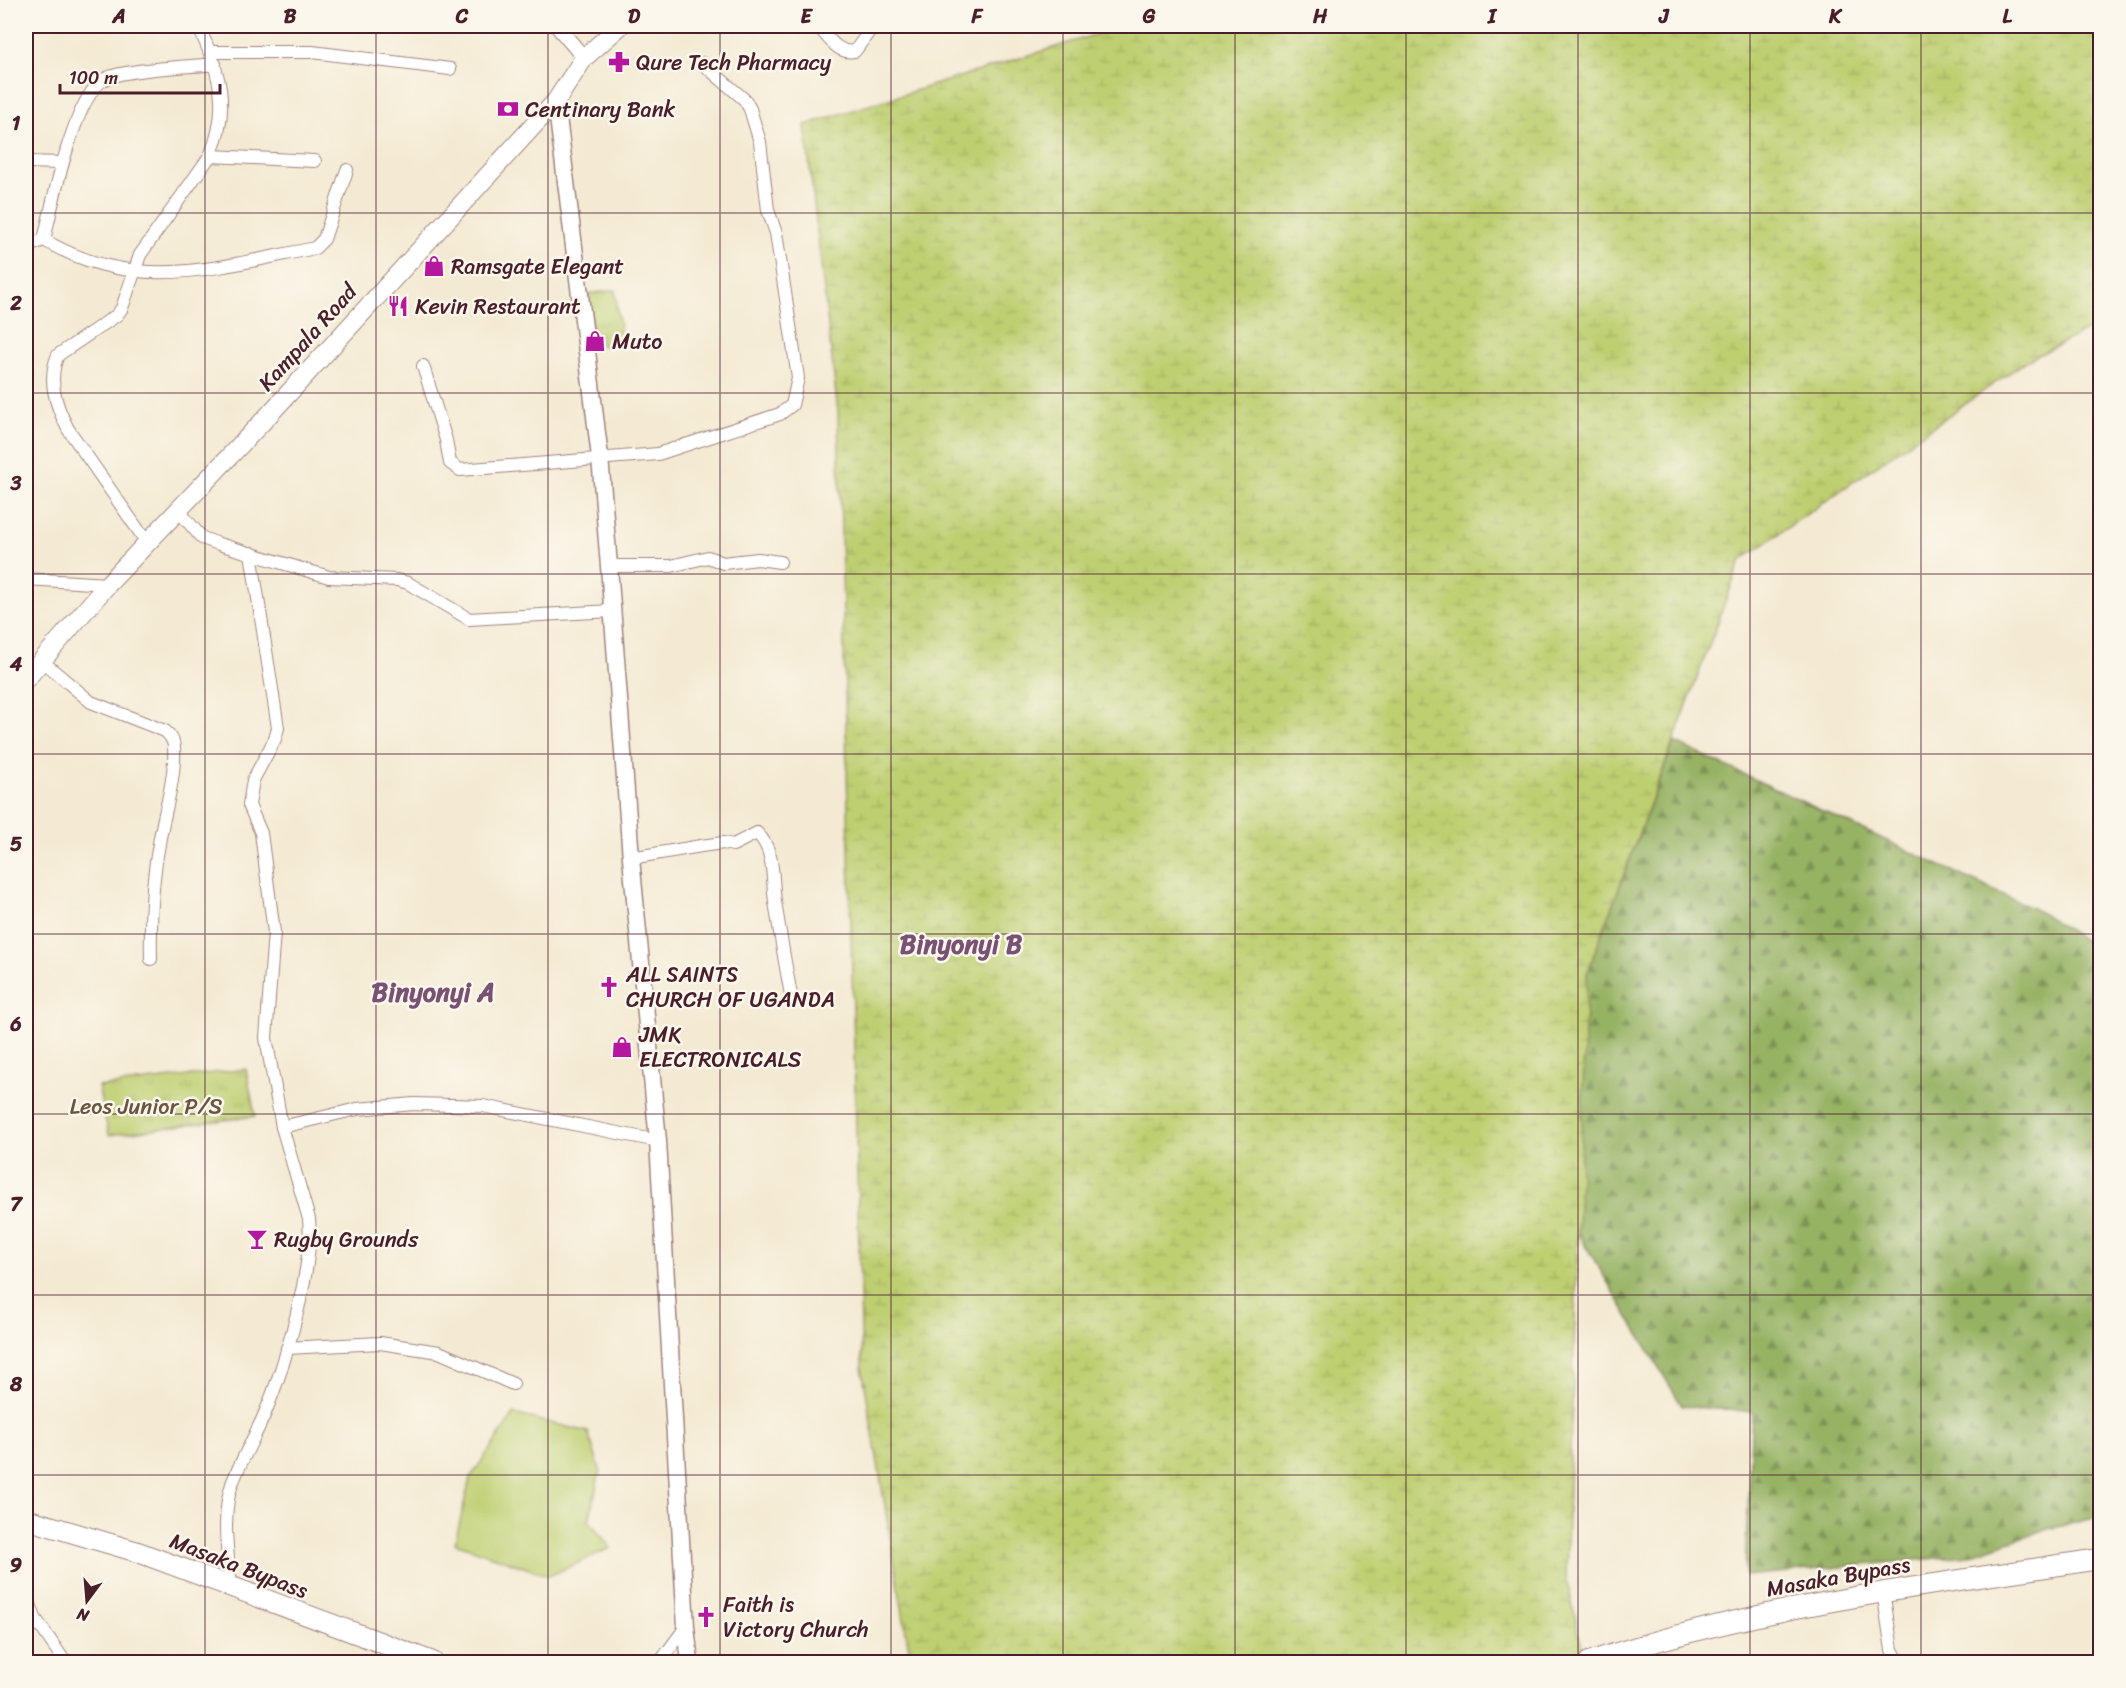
<svg xmlns="http://www.w3.org/2000/svg" width="2126" height="1688" viewBox="0 0 2126 1688" font-family="Sriracha,sans-serif">
  <style>
    .grass { fill: #becf71; stroke: #84774e; stroke-width: 1.5 }
    .forest { fill: url(#forest-firs); stroke: #706847; stroke-width: 1.5 }
    .wetland { fill: url(#wetland-marsh); stroke: #84774e; stroke-width: 1.5 }
    .park { fill: url(#park-tufts); stroke: #84774e; stroke-width: 1.5 }
    .lines { fill: none; stroke-linecap: round; stroke-linejoin: round }
    .minor-casing { stroke: #9f847f; stroke-width: 14 }
    .tertiary-casing { stroke: #9f847f; stroke-width: 16 }
    .secondary-casing { stroke: #9f847f; stroke-width: 19 }
    .primary-casing { stroke: #9f847f; stroke-width: 20 }
    .trunk-casing { stroke: #9f847f; stroke-width: 22 }
    .minor { stroke: #fff; stroke-width: 12 }
    .tertiary { stroke: #fff; stroke-width: 14 }
    .secondary { stroke: #fff; stroke-width: 16 }
    .primary { stroke: #fff; stroke-width: 18 }
    .trunk { stroke: #fff; stroke-width: 20 }
    .grid { fill: none; stroke: #4a1f2b; stroke-width: 1.5; stroke-opacity: 0.55 }
    .labels { text-anchor: middle; stroke-width: 5; stroke-linejoin: round; paint-order: stroke }
    .poi-label { font-size: 22px; fill: #4a1f2b; stroke: #fbf7ec; text-anchor: start }
    .street-label { font-size: 22px; fill: #4a1f2b; stroke: #fbf7ec }
    .park-label { font-size: 22px; fill: #6d5440; stroke: #fbf7ec }
    .quarter-label { font-size: 26px; font-weight: bold; fill: #785173; stroke: #fbf7ec }
    .neatline { fill: none; stroke: #4a1f2b; stroke-width: 2 }
    .grid-label { font-size: 20px; text-anchor: middle; font-weight: bold; fill: #4a1f2b }
  </style>
  <defs>
    <pattern id="forest-firs" width="22" height="20" patternUnits="userSpaceOnUse" patternTransform="scale(1.5)"><rect width="22" height="20" fill="#96b263"/><path d="M5 1l3.5 6h-7zM16 11l3.5 6h-7z" fill="#7c9052"/></pattern>
    <pattern id="wetland-marsh" width="20" height="14" patternUnits="userSpaceOnUse" patternTransform="scale(1.5)"><rect width="20" height="14" fill="#becf71"/><path d="M1 5h8M5 5V1M11 12h8M15 12V8" fill="none" stroke="#a5b162"/></pattern>
    <pattern id="park-tufts" width="24" height="20" patternUnits="userSpaceOnUse" patternTransform="scale(1.5)"><rect width="24" height="20" fill="#becf71"/><path d="M3 7l-1-3M5 7V3M7 7l1-3M15 17l-1-3M17 17v-4M19 17l1-3" fill="none" stroke="#a5b162"/></pattern>
  </defs>
  <rect width="100%" height="100%" fill="#fbf7ec"/>
  <filter id="ink" filterUnits="userSpaceOnUse"><feTurbulence type="fractalNoise" baseFrequency=".0167" numOctaves="2"/><feDisplacementMap in="SourceGraphic" scale="12" xChannelSelector="R" yChannelSelector="G"/><feConvolveMatrix kernelMatrix="1 2 1 2 8 2 1 2 1" color-interpolation-filters="sRGB"/></filter>
  <filter id="wash" filterUnits="userSpaceOnUse"><feTurbulence type="fractalNoise" baseFrequency=".008" numOctaves="4" result="noise"/><feDisplacementMap in="SourceGraphic" scale="24" xChannelSelector="R" yChannelSelector="G"/><feGaussianBlur stdDeviation="1.35" result="paint"/><feColorMatrix in="noise" values="0 0 0 0 0 0 0 0 0 0 0 0 0 0 0 0 0 1.4 0 .05"/><feComposite in="paint" operator="in"/></filter>
  <g filter="url(#wash)">
    <rect width="100%" height="100%" fill="#f4ead3"/>
    <polygon class="grass" points="514,1414 588,1432 600,1470 589,1521 611,1548 549,1576 455,1543 470,1478"/>
    <polygon class="forest" points="1674,742 2038,911 2100,950 2100,1517 2044,1530 1969,1555 1745,1576 1752,1412 1682,1406 1578,1233 1587,973"/>
    <polygon class="wetland" points="1123,26 2100,26 2100,324 2028,360 1741,560 1587,973 1566,1575 1585,1662 911,1662 862,1368 838,412 805,125"/>
    <g class="park">
      <polygon points="615,290 622,343 601,346 600,334 593,335 588,294"/>
      <polygon points="246,1069 255,1116 109,1135 98,1087"/>
    </g>
  </g>
  <g filter="url(#ink)">
    <g class="lines">
      <defs>
        <g id="minor">
          <path d="M818 26C828 37 838 55 855 51L873 26"/>
          <polyline points="211,52 312,52 450,69"/>
          <polyline points="210,156 315,161"/>
          <polyline points="26,162 61,163"/>
          <path d="M44 240C137 295 217 267 315 248L324 239 347 170"/>
          <path d="M26 247 44 240C52 206 74 94 105 79 123 69 190 67 215 64"/>
          <polyline points="423,366 446,440 450,463 460,470 658,454 780,414 792,405 798,378 776,233 768,210 760,142 750,109 745,100 702,63"/>
          <polyline points="178,510 202,538 219,544 329,577 397,580 408,583 469,619 612,611"/>
          <path d="M148 544 68 429C56 406 47 380 58 355L117 315 122 308 140 255 210 156C231 108 220 71 198 26"/>
          <polyline points="609,566 671,566 708,557 723,563 758,559 780,562"/>
          <polyline points="26,579 108,584"/>
          <path d="M42 661 91 702 165 731C170 735 173 739 174 746 176 777 165 809 160 838 152 878 150 918 151 959"/>
          <path d="M631 858 701 846 723 843 733 845 757 833C777 852 771 883 776 908 781 939 786 969 792 1000"/>
          <polyline points="282,1127 357,1109 414,1104 452,1105 483,1106 658,1141"/>
          <polyline points="287,1348 380,1343 439,1352 513,1384"/>
          <path d="M231 1588C228 1554 221 1516 232 1484 241 1460 255 1437 265 1413 284 1368 314 1267 309 1219L282 1127 266 1038 274 932 261 833 249 805 253 780 275 739 278 728 251 553"/>
          <polyline points="1883,1591 1892,1650 1899,1662"/>
          <polyline points="26,1593 35,1618 65,1662"/>
          <polyline points="26,1631 35,1618"/>
          <polyline points="660,1662 686,1627"/>
        </g>
        <polyline id="tertiary" points="557,26 584,58"/>
        <polyline id="secondary" points="556,101 600,457 609,566 631,858 658,1141 686,1627 690,1662"/>
        <polyline id="primary" points="26,679 108,584 266,418 556,101 584,58 620,26"/>
        <g id="trunk">
          <polyline points="26,1519 138,1552 433,1662"/>
          <path d="M1589 1662C1755 1606 1928 1585 2100 1559"/>
        </g>
      </defs>
      <use href="#minor" class="minor-casing"/>
      <use href="#tertiary" class="tertiary-casing"/>
      <use href="#secondary" class="secondary-casing"/>
      <use href="#primary" class="primary-casing"/>
      <use href="#trunk" class="trunk-casing"/>
      <use href="#minor" class="minor"/>
      <use href="#tertiary" class="tertiary"/>
      <use href="#secondary" class="secondary"/>
      <use href="#primary" class="primary"/>
      <use href="#trunk" class="trunk"/>
    </g>
  </g>
  <path class="grid" d="M205 26V1662M376 26V1662M548 26V1662M720 26V1662M891 26V1662M1063 26V1662M1235 26V1662M1406 26V1662M1578 26V1662M1750 26V1662M1921 26V1662M26 213H2100M26 393H2100M26 574H2100M26 754H2100M26 934H2100M26 1114H2100M26 1295H2100M26 1475H2100"/>
  <defs>
    <symbol id="pharmacy-bare" viewBox="-9 -9 18 18"><path d="M-2-6h4v4h4v4h-4v4h-4v-4h-4v-4h4Z" fill="#b5179e" stroke="#fbf7ec" stroke-width="2.5" paint-order="stroke"/></symbol>
    <symbol id="bank-bare" viewBox="-9 -9 18 18"><path d="M-6-4H6V4H-6ZM0-2.3a2.3 2.3 0 1 0 0 4.6a2.3 2.3 0 1 0 0-4.6Z" fill="#b5179e" stroke="#fbf7ec" stroke-width="2.5" paint-order="stroke"/></symbol>
    <symbol id="shop-bare" viewBox="-9 -9 18 18"><path d="M-5-2.5h2.3a2.7 3.5 0 0 1 5.4 0H5L5.5 6h-11ZM-1.5-2.5h3a1.5 2.3 0 0 0-3 0Z" fill="#b5179e" stroke="#fbf7ec" stroke-width="2.5" paint-order="stroke"/></symbol>
    <symbol id="restaurant-bare" viewBox="-9 -9 18 18"><path d="M-5-6h1v4h1v-4h1v4h1v-4h1v5L-1.5 .5V6h-2V.5L-5-1ZM5-6V6H3V1.5H1.5Q1.5-4 5-6Z" fill="#b5179e" stroke="#fbf7ec" stroke-width="2.5" paint-order="stroke"/></symbol>
    <symbol id="church-bare" viewBox="-9 -9 18 18"><path d="M-1.2-6h2.4v3.5h3.3v2.4h-3.3V6h-2.4V-.1h-3.3v-2.4h3.3Z" fill="#b5179e" stroke="#fbf7ec" stroke-width="2.5" paint-order="stroke"/></symbol>
    <symbol id="bar-bare" viewBox="-9 -9 18 18"><path d="M-6-5H6L.8 .8V4.5H3.5V6h-7V4.5H-.8V.8Z" fill="#b5179e" stroke="#fbf7ec" stroke-width="2.5" paint-order="stroke"/></symbol>
  </defs>
  <g fill-rule="evenodd">
    <use href="#pharmacy-bare" x="604" y="47" width="30" height="30"/>
    <use href="#bank-bare" x="493" y="94" width="30" height="30"/>
    <use href="#shop-bare" x="419" y="251" width="30" height="30"/>
    <use href="#restaurant-bare" x="383" y="291" width="30" height="30"/>
    <use href="#shop-bare" x="580" y="326" width="30" height="30"/>
    <use href="#church-bare" x="594" y="972" width="30" height="30"/>
    <use href="#shop-bare" x="607" y="1032" width="30" height="30"/>
    <use href="#bar-bare" x="242" y="1224" width="30" height="30"/>
    <use href="#church-bare" x="691" y="1602" width="30" height="30"/>
  </g>
  <g class="labels">
    <g class="poi-label">
      <text x="636" y="70">Qure Tech Pharmacy</text>
      <text x="525" y="117">Centinary Bank</text>
      <text x="451" y="274">Ramsgate Elegant</text>
      <text x="415" y="314">Kevin Restaurant</text>
      <text x="612" y="349">Muto</text>
      <text x="626" y="982">ALL SAINTS<tspan x="626" dy="25">CHURCH OF UGANDA</tspan></text>
      <text x="639" y="1042">JMK<tspan x="639" dy="25">ELECTRONICALS</tspan></text>
      <text x="274" y="1247">Rugby Grounds</text>
      <text x="723" y="1612">Faith is<tspan x="723" dy="25">Victory Church</tspan></text>
    </g>
    <g class="street-label">
      <text transform="translate(307 337) rotate(-48)" y="8">Kampala Road</text>
      <text transform="translate(239 1565) rotate(21)" y="8">Masaka Bypass</text>
      <text transform="translate(1838 1576) rotate(-10)" y="8">Masaka Bypass</text>
    </g>
    <g class="park-label">
      <text x="146" y="1114">Leos Junior P/S</text>
    </g>
    <g class="quarter-label">
      <text x="961" y="953">Binyonyi B</text>
      <text x="433" y="1001">Binyonyi A</text>
    </g>
  </g>
  <rect width="2126" height="1688" fill="none" stroke="#fbf7ec" stroke-width="66"/>
  <g transform="translate(87 1601) rotate(196)" stroke="#fbf7ec" stroke-width="4.5" paint-order="stroke">
  <path d="M0-4.5L10 22L0 15L-10 22Z" fill="#4a1f2b"/>
  <text y="-9" font-size="16" font-weight="bold" text-anchor="middle" fill="#4a1f2b">N</text>
  </g>
  <path d="M60 84v9h160v-9" fill="none" stroke="#4a1f2b" stroke-width="3"/>
  <text x="69" y="84" font-size="18" fill="#4a1f2b" stroke="#fbf7ec" stroke-width="4.5" paint-order="stroke">100 m</text>
  <rect x="33" y="33" width="2060" height="1622" class="neatline"/>
  <g class="grid-label">
    <text x="119" y="23">A</text>
    <text x="290" y="23">B</text>
    <text x="462" y="23">C</text>
    <text x="634" y="23">D</text>
    <text x="806" y="23">E</text>
    <text x="977" y="23">F</text>
    <text x="1149" y="23">G</text>
    <text x="1320" y="23">H</text>
    <text x="1492" y="23">I</text>
    <text x="1664" y="23">J</text>
    <text x="1835" y="23">K</text>
    <text x="2007" y="23">L</text>
    <text x="16" y="130">1</text>
    <text x="16" y="310">2</text>
    <text x="16" y="490">3</text>
    <text x="16" y="671">4</text>
    <text x="16" y="851">5</text>
    <text x="16" y="1031">6</text>
    <text x="16" y="1211">7</text>
    <text x="16" y="1391">8</text>
    <text x="16" y="1572">9</text>
  </g>
</svg>
